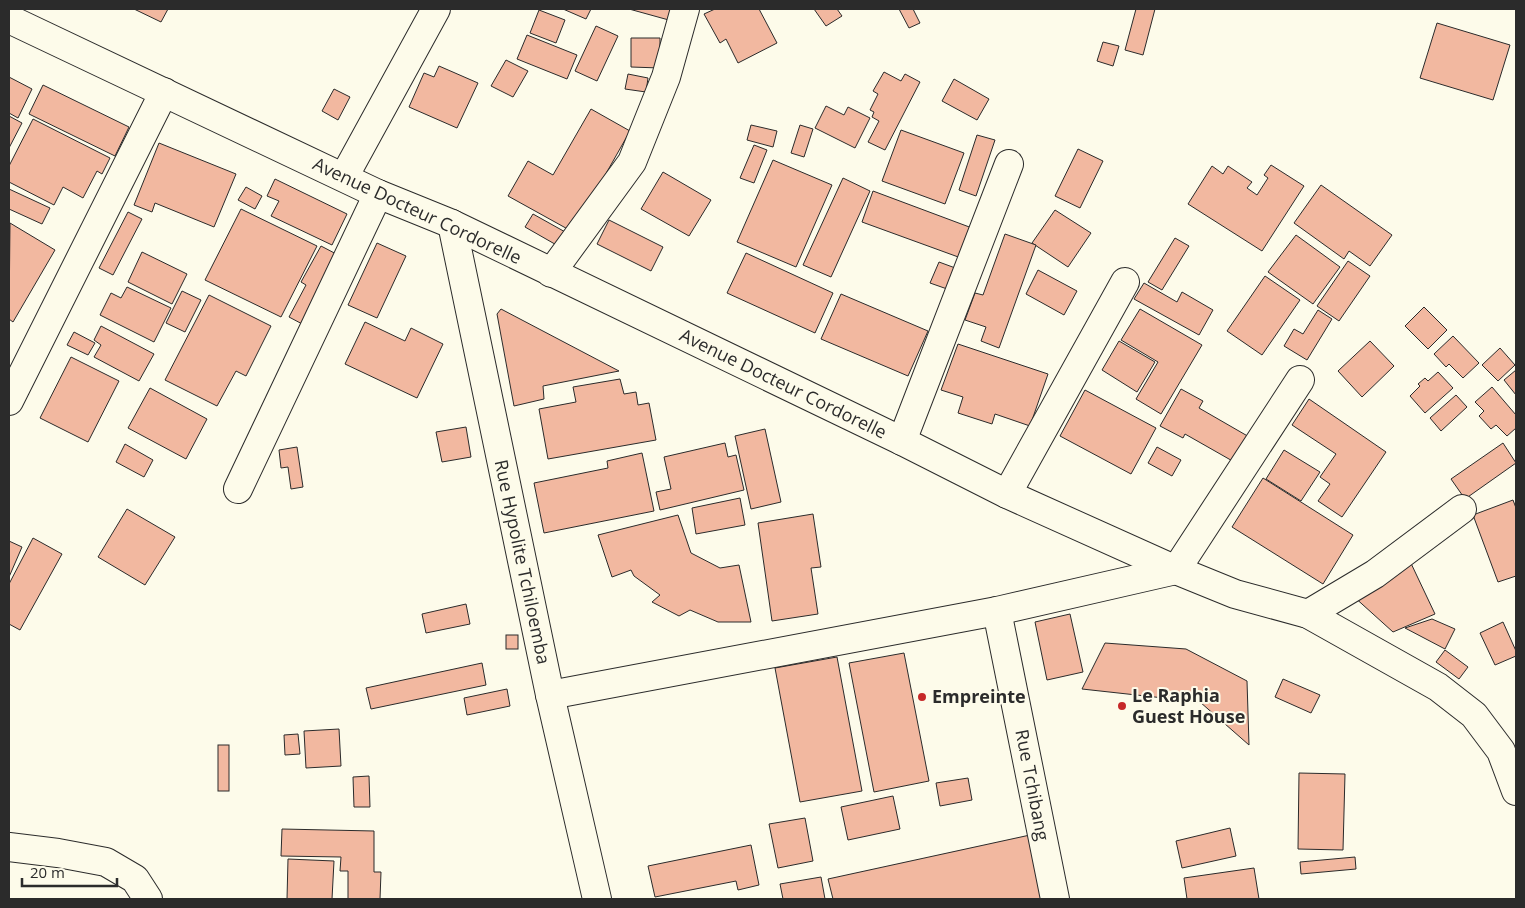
<svg xmlns="http://www.w3.org/2000/svg" width="1525" height="908" viewBox="0 0 1525 908" font-family="'Open Sans',sans-serif">
  <style>
    .building { fill: #f2b8a0; stroke: #2b2b2b }
    .lines { fill: none; stroke-linecap: round; stroke-linejoin: round }
    .minor-casing { stroke: #2b2b2b; stroke-width: 30 }
    .minor { stroke: #fdfbea; stroke-width: 28 }
    .poi-dot { fill: #c62828; stroke: #fdfbea; stroke-width: 2 }
    .labels { text-anchor: middle; stroke-width: 4; stroke-linejoin: round; paint-order: stroke }
    .street-label { font-size: 18px; fill: #2b2b2b; stroke: #fdfbea }
    .poi-label { font-size: 18px; font-weight: bold; fill: #2b2b2b; stroke: #fdfbea; text-anchor: start }
  </style>
  <rect width="100%" height="100%" fill="#fdfbea"/>
  <g class="building">
    <polygon points="134,9 168,9 161,22"/>
    <polygon points="563,9 591,9 586,19"/>
    <polygon points="629,9 680,9 676,22"/>
    <polygon points="715,9 759,9 777,43 738,63 726,39 720,43 704,14"/>
    <polygon points="814,9 837,9 842,16 826,26"/>
    <polygon points="899,9 913,9 920,23 909,28"/>
    <polygon points="1136,9 1155,9 1143,55 1125,50"/>
    <polygon points="539,10 565,20 556,43 530,33"/>
    <polygon points="1437,23 1510,45 1493,100 1420,78"/>
    <polygon points="596,26 618,36 597,81 575,71"/>
    <polygon points="527,35 577,55 567,79 517,59"/>
    <polygon points="631,38 660,38 660,68 631,67"/>
    <polygon points="1103,42 1119,46 1113,66 1097,61"/>
    <polygon points="506,60 528,71 513,97 491,86"/>
    <polygon points="439,66 478,83 457,128 409,107 424,73 434,77"/>
    <polygon points="884,72 901,81 905,74 920,82 885,150 868,142 879,121 872,117 874,112 870,110 878,94 873,91"/>
    <polygon points="628,74 648,78 646,92 625,89"/>
    <polygon points="9,77 32,89 18,118 9,113"/>
    <polygon points="954,79 989,99 977,120 942,101"/>
    <polygon points="43,85 129,127 115,156 29,114"/>
    <polygon points="334,89 350,97 338,120 322,111"/>
    <polygon points="826,106 844,115 848,107 870,118 855,148 815,128"/>
    <polygon points="591,109 630,131 573,232 508,196 528,161 553,175"/>
    <polygon points="9,116 22,123 9,148"/>
    <polygon points="33,119 110,158 102,174 97,171 83,198 63,187 54,205 9,182 9,166"/>
    <polygon points="751,125 777,131 773,147 747,140"/>
    <polygon points="800,125 813,129 804,157 791,153"/>
    <polygon points="901,130 964,153 945,204 882,181"/>
    <polygon points="977,135 995,140 976,196 959,190"/>
    <polygon points="159,143 236,174 214,227 155,203 152,212 134,205"/>
    <polygon points="754,145 767,150 754,183 740,178"/>
    <polygon points="1078,149 1103,161 1080,208 1055,196"/>
    <polygon points="773,160 832,185 796,267 737,242"/>
    <polygon points="1271,165 1304,186 1262,251 1188,204 1212,166 1223,174 1228,166 1252,182 1247,188 1257,195 1268,178 1264,175"/>
    <polygon points="663,172 711,200 689,236 641,209"/>
    <polygon points="843,178 870,191 831,277 803,265"/>
    <polygon points="275,179 347,214 332,245 271,216 279,201 267,196"/>
    <polygon points="1321,185 1392,235 1370,266 1349,251 1344,259 1294,223"/>
    <polygon points="246,187 262,196 255,209 238,200"/>
    <polygon points="9,189 50,208 42,224 9,209"/>
    <polygon points="873,191 972,228 961,258 862,222"/>
    <polygon points="241,209 317,246 281,317 205,280"/>
    <polygon points="1055,210 1091,233 1068,267 1032,243"/>
    <polygon points="128,212 142,219 113,275 99,268"/>
    <polygon points="533,214 567,233 560,247 525,227"/>
    <polygon points="609,220 663,247 651,271 597,244"/>
    <polygon points="10,223 55,250 13,322 9,319"/>
    <polygon points="1005,234 1036,245 999,348 981,341 986,327 965,320 975,293 983,295"/>
    <polygon points="1296,235 1340,267 1313,304 1268,272"/>
    <polygon points="1175,238 1189,246 1162,290 1148,282"/>
    <polygon points="377,243 406,256 377,318 348,305"/>
    <polygon points="321,246 342,257 306,326 289,317 306,285 301,282"/>
    <polygon points="142,252 187,274 172,304 128,282"/>
    <polygon points="746,253 833,293 815,333 727,293"/>
    <polygon points="1348,261 1370,276 1339,321 1317,306"/>
    <polygon points="939,262 958,269 950,290 930,283"/>
    <polygon points="1038,270 1077,291 1064,315 1026,294"/>
    <polygon points="1265,276 1300,300 1262,355 1227,331"/>
    <polygon points="1144,283 1177,302 1182,292 1213,310 1199,335 1134,299"/>
    <polygon points="127,287 171,308 154,342 100,315 111,293 121,298"/>
    <polygon points="182,291 201,300 185,332 166,323"/>
    <polygon points="841,294 928,331 908,376 821,339"/>
    <polygon points="209,295 271,326 246,376 236,371 217,406 165,380"/>
    <polygon points="1424,307 1447,330 1428,349 1405,326"/>
    <polygon points="501,309 619,371 543,386 544,399 514,406 497,314"/>
    <polygon points="1140,309 1202,345 1161,414 1136,399 1158,362 1121,340"/>
    <polygon points="1318,310 1332,319 1307,360 1284,346 1294,329 1303,334"/>
    <polygon points="365,322 405,341 411,328 443,344 417,398 345,364"/>
    <polygon points="101,326 154,354 139,381 94,357 101,345 94,340"/>
    <polygon points="74,332 95,343 88,355 67,345"/>
    <polygon points="1453,336 1479,363 1463,378 1449,364 1446,367 1434,354"/>
    <polygon points="1119,341 1155,362 1137,392 1102,370"/>
    <polygon points="1370,341 1394,366 1362,397 1338,371"/>
    <polygon points="958,344 1048,374 1030,426 995,414 992,424 958,413 963,397 941,390"/>
    <polygon points="1500,348 1515,365 1498,381 1482,365"/>
    <polygon points="71,357 119,381 88,442 40,418"/>
    <polygon points="1516,370 1516,395 1504,380"/>
    <polygon points="1438,372 1453,388 1425,413 1410,396 1420,386 1418,384 1425,378 1428,381"/>
    <polygon points="620,379 624,394 636,392 638,405 649,403 656,440 548,459 539,409 576,402 573,387"/>
    <polygon points="1492,387 1516,415 1516,428 1507,436 1496,425 1491,429 1479,416 1484,411 1475,402"/>
    <polygon points="150,388 207,419 186,459 128,428"/>
    <polygon points="1181,389 1203,401 1199,408 1251,438 1236,463 1185,434 1183,438 1160,426"/>
    <polygon points="1085,390 1156,428 1131,474 1060,436"/>
    <polygon points="1456,395 1467,407 1441,431 1430,418"/>
    <polygon points="1309,399 1386,452 1342,517 1318,501 1330,484 1320,477 1336,454 1292,425"/>
    <polygon points="466,427 471,457 442,462 436,432"/>
    <polygon points="765,429 781,502 751,509 735,436"/>
    <polygon points="725,443 728,457 736,455 744,490 660,510 656,492 671,489 664,457"/>
    <polygon points="1503,443 1516,463 1465,499 1451,479"/>
    <polygon points="125,444 153,460 144,477 116,462"/>
    <polygon points="297,447 303,487 291,489 288,467 281,468 279,450"/>
    <polygon points="1157,447 1181,460 1172,476 1148,463"/>
    <polygon points="1284,450 1320,472 1301,501 1266,479"/>
    <polygon points="642,453 654,511 544,533 534,483 608,468 607,461"/>
    <polygon points="1263,478 1353,535 1323,584 1232,527"/>
    <polygon points="740,498 745,525 696,534 692,508"/>
    <polygon points="1513,500 1516,508 1516,576 1498,582 1473,515"/>
    <polygon points="127,509 175,537 145,585 98,557"/>
    <polygon points="813,514 821,567 811,568 818,614 772,621 758,523"/>
    <polygon points="678,515 691,553 720,568 739,565 751,622 718,622 690,610 679,616 652,602 660,595 634,576 631,570 612,577 598,535"/>
    <polygon points="33,538 62,554 20,630 9,624 9,584"/>
    <polygon points="9,541 22,547 9,577"/>
    <polygon points="1408,557 1435,614 1393,632 1352,595"/>
    <polygon points="466,604 470,624 426,633 422,614"/>
    <polygon points="1070,614 1083,672 1047,680 1035,622"/>
    <polygon points="1432,619 1455,629 1445,649 1405,628"/>
    <polygon points="1503,622 1516,651 1516,656 1495,665 1480,633"/>
    <rect x="506" y="635" width="12" height="14"/>
    <polygon points="1105,643 1186,649 1247,681 1249,745 1200,702 1082,689"/>
    <polygon points="1445,650 1468,667 1459,679 1436,662"/>
    <polygon points="904,653 929,781 874,792 849,663"/>
    <polygon points="837,657 862,791 800,802 775,668"/>
    <polygon points="482,663 486,685 371,709 366,688"/>
    <polygon points="1283,679 1320,695 1311,713 1275,697"/>
    <polygon points="507,689 510,706 467,715 464,698"/>
    <polygon points="339,729 341,766 306,768 304,731"/>
    <polygon points="298,734 300,754 285,755 284,735"/>
    <rect x="218" y="745" width="11" height="46"/>
    <polygon points="1299,773 1345,774 1343,850 1298,849"/>
    <polygon points="369,776 370,807 354,807 353,777"/>
    <polygon points="968,778 972,800 940,806 936,783"/>
    <polygon points="893,796 900,829 848,840 841,807"/>
    <polygon points="805,818 813,861 778,868 769,824"/>
    <polygon points="1230,828 1236,856 1182,868 1176,841"/>
    <polygon points="282,829 374,831 374,872 381,872 380,899 348,899 348,871 340,871 341,857 281,856"/>
    <polygon points="1030,835 1045,899 833,899 828,879"/>
    <polygon points="751,845 759,885 738,890 736,881 655,897 648,866"/>
    <polygon points="1355,857 1356,869 1301,874 1300,862"/>
    <polygon points="288,859 334,861 332,899 287,899"/>
    <polygon points="1254,868 1259,899 1187,899 1184,878"/>
    <polygon points="821,877 825,899 783,899 780,884"/>
  </g>
  <g class="lines">
    <defs>
      <g id="minor">
        <polyline points="9,19 378,194 452,224 902,441 1007,494 1176,570 1235,594 1308,614 1438,687 1474,715 1501,751 1516,791"/>
        <polyline points="344,177 436,9"/>
        <polyline points="452,224 550,695 597,899"/>
        <polyline points="551,273 632,162 666,77 685,9"/>
        <polyline points="9,401 164,92"/>
        <polyline points="902,441 1009,164"/>
        <polyline points="238,489 378,194"/>
        <polyline points="1007,494 1125,282"/>
        <polyline points="997,611 1055,899"/>
        <polyline points="1308,614 1375,574 1462,509"/>
        <polyline points="550,695 997,611 1176,570 1300,380"/>
        <polyline points="9,847 58,853 106,862 135,879 148,899"/>
      </g>
    </defs>
    <use href="#minor" class="minor-casing"/>
    <use href="#minor" class="minor"/>
  </g>
  <g class="poi-dot">
    <circle cx="922" cy="697" r="5"/>
    <circle cx="1122" cy="706" r="5"/>
  </g>
  <g class="labels">
    <g class="street-label">
      <text transform="translate(417 211) rotate(25)" y="6">Avenue Docteur Cordorelle</text>
      <text transform="translate(783 384) rotate(26)" y="6">Avenue Docteur Cordorelle</text>
      <text transform="translate(522 562) rotate(78)" y="6">Rue Hypolite Tchiloemba</text>
      <text transform="translate(1032 785) rotate(79)" y="6">Rue Tchibang</text>
    </g>
    <g class="poi-label">
      <text x="1132" y="702">Le Raphia<tspan x="1132" dy="21">Guest House</tspan></text>
      <text x="932" y="703">Empreinte</text>
    </g>
  </g>
  <rect width="1525" height="908" fill="none" stroke="#2b2b2b" stroke-width="20"/>
  <path d="M22 878v8h95v-8" fill="none" stroke="#2b2b2b" stroke-width="2.5"/>
  <text x="30" y="878" font-size="15" fill="#2b2b2b" stroke="#fdfbea" stroke-width="4" paint-order="stroke">20 m</text>
</svg>
